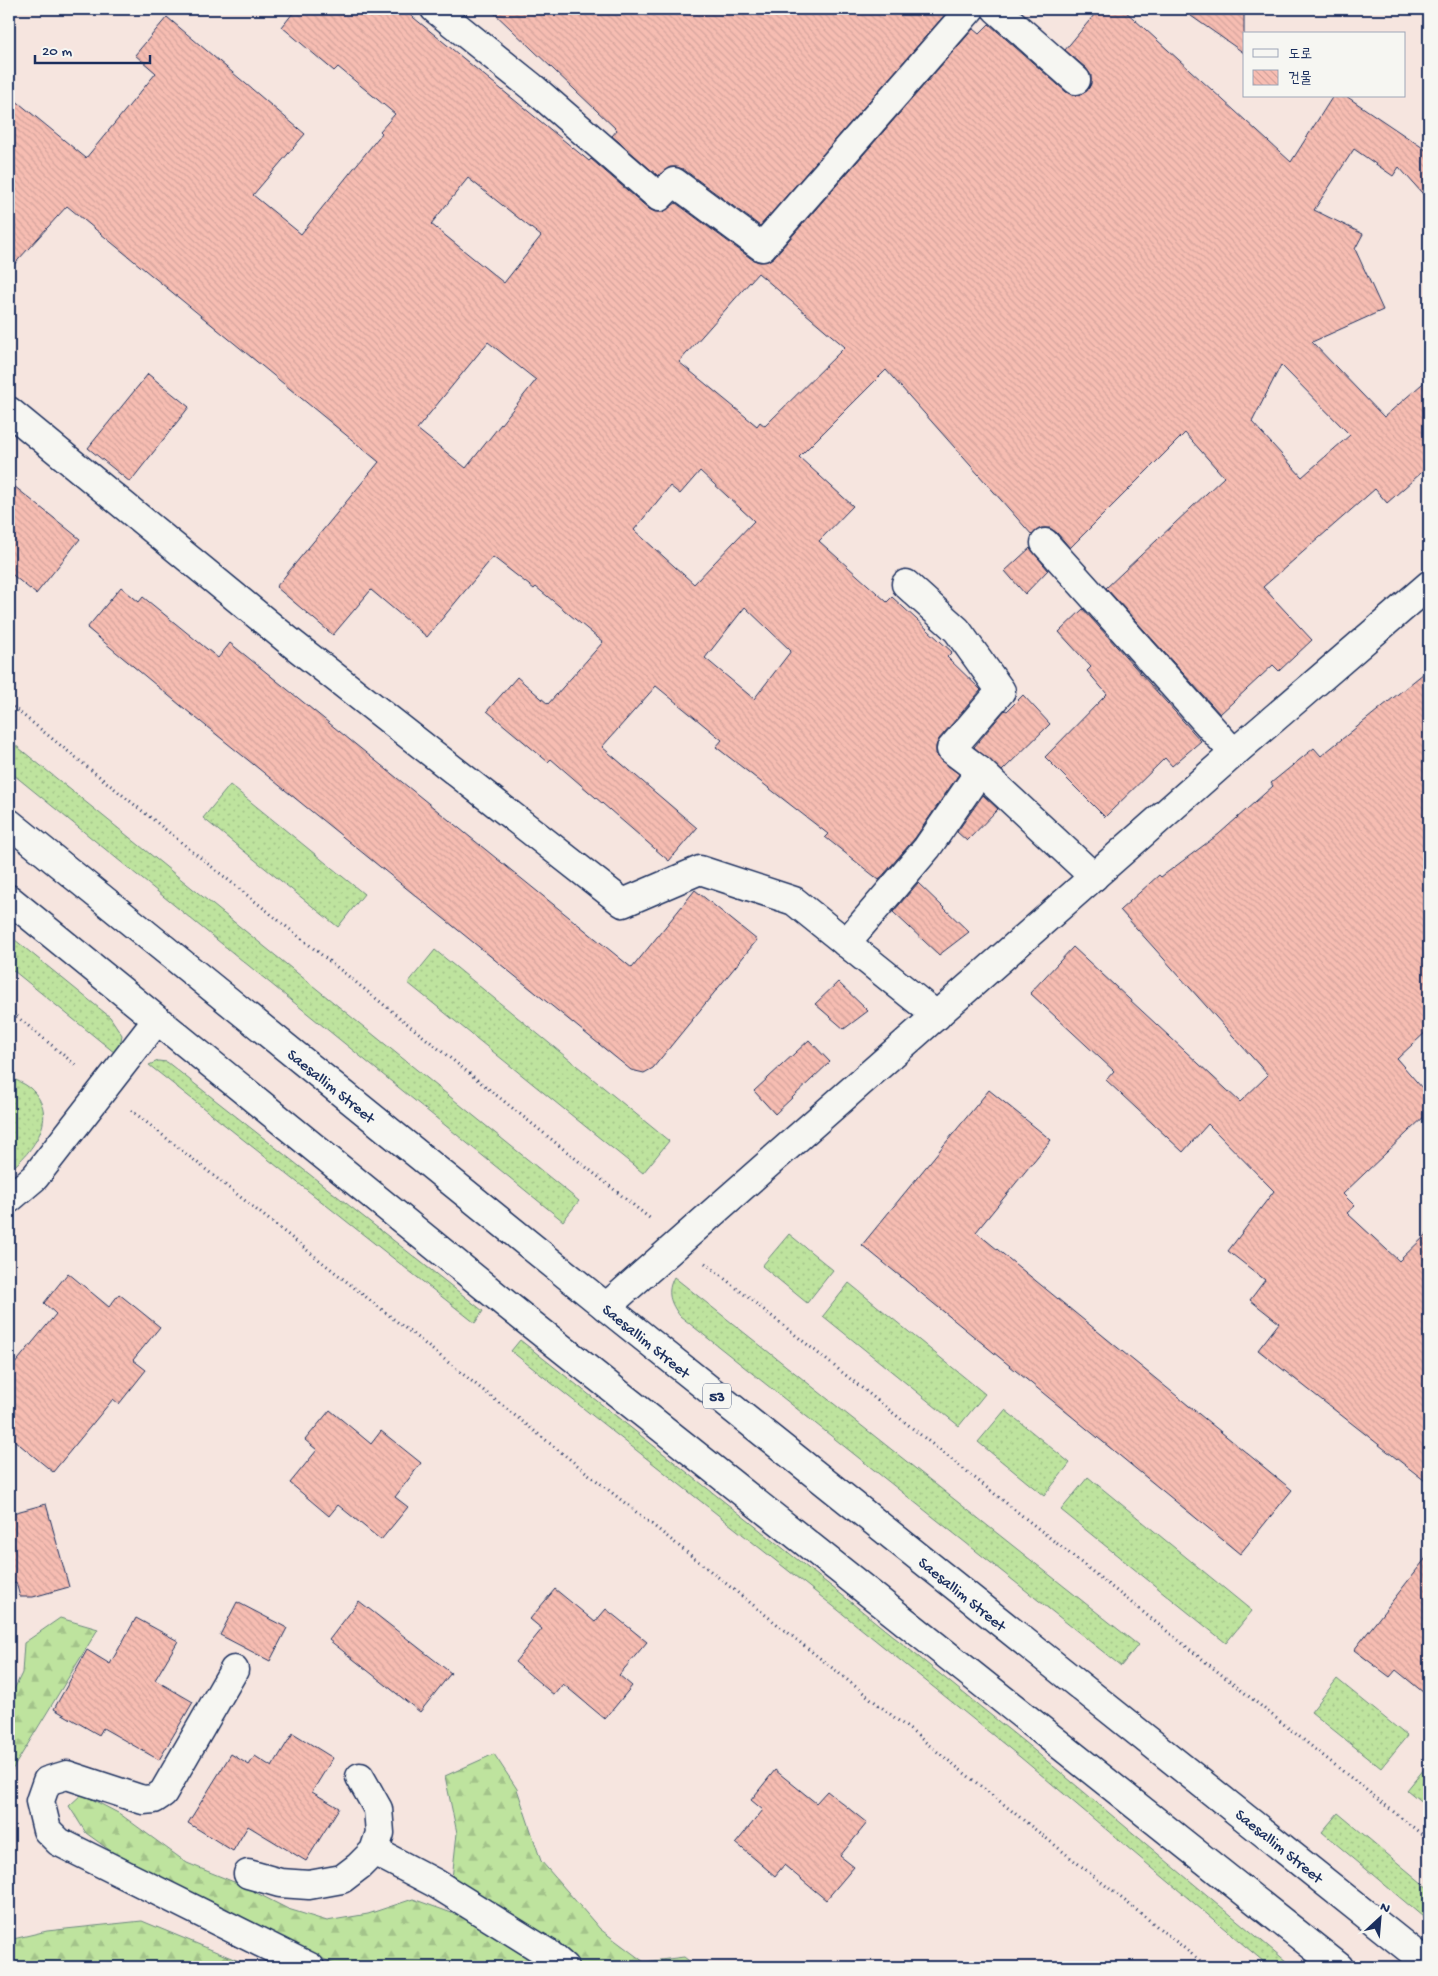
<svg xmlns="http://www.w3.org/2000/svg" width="1438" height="1976" viewBox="0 0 1438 1976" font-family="'Gochi Hand','Poor Story',sans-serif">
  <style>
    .grass { fill: url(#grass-dots); stroke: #6c897e }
    .forest { fill: url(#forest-firs); stroke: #6c897e }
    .building { fill: url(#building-back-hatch); stroke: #1b2f5e; fill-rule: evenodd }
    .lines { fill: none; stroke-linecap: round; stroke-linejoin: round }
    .minor-casing { stroke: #1b2f5e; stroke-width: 31 }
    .major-casing { stroke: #1b2f5e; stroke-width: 31 }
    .path { stroke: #1b2f5e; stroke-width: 3; stroke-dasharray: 1 4; stroke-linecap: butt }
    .minor { stroke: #f6f6f2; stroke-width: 28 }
    .major { stroke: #f6f6f2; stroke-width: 28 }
    .labels { text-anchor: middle; stroke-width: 4.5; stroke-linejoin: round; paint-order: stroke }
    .shield { fill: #f6f6f2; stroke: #5d6b8a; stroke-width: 1 }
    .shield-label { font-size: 15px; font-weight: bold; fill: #1b2f5e }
    .street-label { font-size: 16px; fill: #1b2f5e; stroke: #f6f6f2 }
  </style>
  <defs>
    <pattern id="grass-dots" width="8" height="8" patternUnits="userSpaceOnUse" patternTransform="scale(1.25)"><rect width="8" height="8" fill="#bee39e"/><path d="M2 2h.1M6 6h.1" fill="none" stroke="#a3c38a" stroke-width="1.8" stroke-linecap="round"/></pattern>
    <pattern id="forest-firs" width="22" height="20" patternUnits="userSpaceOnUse" patternTransform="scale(1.25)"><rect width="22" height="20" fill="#bee39e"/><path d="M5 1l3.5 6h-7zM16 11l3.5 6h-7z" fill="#a3c38a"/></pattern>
    <pattern id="building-back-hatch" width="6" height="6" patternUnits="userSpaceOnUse" patternTransform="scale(1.25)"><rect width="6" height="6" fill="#f7bdb2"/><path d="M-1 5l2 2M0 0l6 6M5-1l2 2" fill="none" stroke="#d3a39c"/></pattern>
  </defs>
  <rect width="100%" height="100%" fill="#f6e5df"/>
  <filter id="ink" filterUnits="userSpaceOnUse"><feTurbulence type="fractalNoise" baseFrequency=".02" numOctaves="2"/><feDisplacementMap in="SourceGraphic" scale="10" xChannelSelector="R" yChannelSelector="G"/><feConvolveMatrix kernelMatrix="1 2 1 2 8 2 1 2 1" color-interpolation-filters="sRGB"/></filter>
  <g filter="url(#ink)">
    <g class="grass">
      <polygon points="9,740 579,1201 563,1221 9,771"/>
      <polygon points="230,785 364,894 338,927 203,818"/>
      <polygon points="9,935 110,1017 122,1035 120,1046 115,1053 9,967"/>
      <polygon points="435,950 669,1141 643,1173 408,983"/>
      <polygon points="158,1061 167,1062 483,1311 475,1323 149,1065"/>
      <path d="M9 1077C15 1080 24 1083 30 1088 61 1116 33 1151 9 1171Z"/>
      <polygon points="789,1234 833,1270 807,1303 762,1266"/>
      <path d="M674 1277 1138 1645 1121 1666 680 1316C670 1303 666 1292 674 1277Z"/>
      <polygon points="849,1283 985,1394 959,1426 823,1316"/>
      <polygon points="520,1340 842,1595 1029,1746 1293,1967 1270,1967 1020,1757 833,1606 511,1351"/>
      <polygon points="1005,1410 1070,1463 1044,1496 978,1442"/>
      <polygon points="1088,1477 1252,1611 1226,1643 1061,1510"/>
      <polygon points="1337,1679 1407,1736 1381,1768 1311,1712"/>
      <polygon points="1429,1763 1429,1808 1407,1790"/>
      <polygon points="1338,1813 1429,1889 1429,1922 1322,1832"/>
    </g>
    <g class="forest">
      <polygon points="60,1618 98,1629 9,1775 9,1700 22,1673 24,1643"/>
      <polygon points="494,1754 517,1789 541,1861 600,1929 644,1962 684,1957 697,1967 582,1967 555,1942 452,1879 457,1833 445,1776"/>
      <polygon points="82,1794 120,1814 187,1863 239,1884 288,1909 327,1921 368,1914 413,1899 471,1920 540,1967 340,1967 126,1862 86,1833 69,1806"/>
      <polygon points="142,1921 253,1967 9,1967 9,1940 47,1931"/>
    </g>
    <g class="building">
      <path d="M296 9H403L589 161 591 159 649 209 655 212H663L676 203 753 260 760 262 768 261 774 257 973 29 979 34 989 24 1066 92 1072 95H1080L1087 91 1091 84V75L1086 68 1065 50 1099 9H1123L1291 162 1333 96H1346L1429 152V201L1399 167 1393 176 1354 149 1314 210 1363 234 1355 249 1383 310 1312 342 1384 417 1429 378V466L1387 503 1375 489 1263 587 1312 640 1279 671 1273 665 1220 714 1106 588 1224 477 1185 433 1070 548 1057 533 1050 528H1041L1032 535 886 370 799 457 853 506 819 541 887 602 892 597 952 652 947 657 981 690 939 739 936 746V754L941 761 959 774 915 838 879 880 825 837 828 834 716 747 722 740 656 686 602 747 697 828 669 861 551 759 548 762 487 711 517 677 548 704 603 642 536 587 534 589 493 557 427 637 371 590 333 635 276 587 379 462 67 206 9 270V95L86 158 156 73 135 55 167 17 305 134 253 195 301 234 382 133 380 131 395 114 338 67 334 71 282 27ZM468 178 541 236 504 283 431 224ZM758 273 845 347 765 426 760 422 757 426 679 362ZM488 342 536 380 466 468 417 429ZM1281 365 1350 435 1302 477 1252 422ZM700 471 754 521 694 584 634 530 670 486 680 494ZM745 607 791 651 754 699 705 658Z"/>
      <polygon points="490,9 945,9 948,11 760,226 683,169 677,167 670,167 658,176 612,136 617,130"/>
      <polygon points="1181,9 1244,9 1244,53"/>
      <polygon points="148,374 189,407 130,482 88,448"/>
      <polygon points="9,482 80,539 36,594 9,572"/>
      <polygon points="1030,548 1048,570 1025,594 1005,571"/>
      <polygon points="121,587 139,602 143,597 218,658 230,643 632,968 695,890 757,940 653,1068 644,1073 631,1070 180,705 87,628"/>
      <polygon points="1083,609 1201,741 1172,766 1165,758 1105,817 1045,757 1107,694 1087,671 1091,667 1059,632"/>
      <polygon points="1429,669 1429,1029 1397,1059 1429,1096 1429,1112 1343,1194 1355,1206 1347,1213 1399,1261 1429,1232 1429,1484 1258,1350 1279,1323 1250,1300 1265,1280 1228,1251 1274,1191 1208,1124 1183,1152 1106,1080 1114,1071 1030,993 1073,947 1240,1102 1268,1075 1120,910 1159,875 1161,877 1219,834 1273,786 1271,783 1314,748 1321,756"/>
      <polygon points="1023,695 1050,724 1002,771 974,747 1005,710 1007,711"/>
      <polygon points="983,795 998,809 967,841 957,832"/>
      <polygon points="918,883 969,932 939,955 893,912"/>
      <polygon points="838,982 868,1011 844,1029 815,1004"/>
      <polygon points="809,1040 830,1062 775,1114 754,1091"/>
      <polygon points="989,1090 1051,1140 976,1232 1292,1490 1240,1554 862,1245"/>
      <polygon points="68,1273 109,1307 119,1294 160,1327 133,1360 146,1370 119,1404 113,1399 53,1472 9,1436 9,1371 56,1314 44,1303"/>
      <polygon points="330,1410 371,1444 381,1431 421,1463 395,1497 408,1507 381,1540 338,1505 329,1516 290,1483 317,1450 305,1440"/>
      <polygon points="46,1504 69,1587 33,1597 20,1597 16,1582 9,1584 9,1514"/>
      <polygon points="1429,1554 1429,1697 1396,1670 1390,1677 1354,1650"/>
      <polygon points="555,1589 595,1622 606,1609 647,1642 619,1675 632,1686 605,1719 563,1684 554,1695 515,1662 542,1629 530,1619"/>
      <polygon points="359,1601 451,1673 420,1712 329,1640"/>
      <polygon points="237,1602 287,1628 270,1661 220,1635"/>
      <polygon points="136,1618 178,1641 155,1680 193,1702 159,1760 103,1728 99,1735 54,1709 87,1650 110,1664"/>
      <polygon points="293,1733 333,1758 312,1792 339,1808 306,1861 248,1826 233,1851 188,1823 231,1754 249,1765 255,1756 272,1767"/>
      <polygon points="775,1770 816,1803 827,1791 867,1823 840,1856 854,1867 826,1900 784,1865 775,1876 736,1843 763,1810 751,1800"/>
    </g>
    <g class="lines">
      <defs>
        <g id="minor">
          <polyline points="435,9 532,87 659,197 674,182 762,247 970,9"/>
          <polyline points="996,9 1076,80"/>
          <polyline points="9,411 289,641 623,903 700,870 794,901 937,1016"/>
          <polyline points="1045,543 1234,753"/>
          <polyline points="980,771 1094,877"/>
          <polyline points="846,943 927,848 980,771 951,749 1001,691 957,630 906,584"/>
          <polyline points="9,1199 35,1177 157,1020"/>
          <polyline points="606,1307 1234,753 1429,585"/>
          <polyline points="234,1670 163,1793 154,1799 143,1800 67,1775 47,1781 40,1801 47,1830 59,1842 310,1967"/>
          <polyline points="374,1851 435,1883 549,1954 564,1967"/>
          <polyline points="248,1874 280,1883 309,1885 342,1879 359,1866 374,1851 380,1833 378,1809 360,1777"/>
        </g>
        <g id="major">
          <polyline points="9,823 606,1307 1429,1965"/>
          <polyline points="9,899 506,1304 1339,1967"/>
        </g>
      </defs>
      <use href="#minor" class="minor-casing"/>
      <use href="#major" class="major-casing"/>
      <g class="path">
        <polyline points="9,704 652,1220"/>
        <polyline points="9,1010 78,1067"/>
        <polyline points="131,1110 1208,1967"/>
        <polyline points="705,1263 1429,1840"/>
      </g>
      <use href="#minor" class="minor"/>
      <use href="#major" class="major"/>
    </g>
  </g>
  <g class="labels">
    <rect class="shield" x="703" y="1383.5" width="28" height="25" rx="4"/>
    <g class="shield-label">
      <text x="717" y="1401">53</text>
    </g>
    <g class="street-label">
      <text transform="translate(332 1085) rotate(39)" y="6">Saesallim Street</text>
      <text transform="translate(647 1340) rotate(39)" y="6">Saesallim Street</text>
      <text transform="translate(963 1593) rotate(39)" y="6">Saesallim Street</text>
      <text transform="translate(1280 1845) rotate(39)" y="6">Saesallim Street</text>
    </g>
  </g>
  <rect width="1438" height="1976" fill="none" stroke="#f6f6f2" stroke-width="30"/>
  <rect x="15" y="15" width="1408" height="1946" fill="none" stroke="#1b2f5e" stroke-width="2" filter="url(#ink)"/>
  <rect x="1243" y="32" width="162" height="65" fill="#f6f6f2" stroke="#9ea6b7"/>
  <rect x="1253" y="49" width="25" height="8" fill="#f6f6f2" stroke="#9ea6b7"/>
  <text x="1288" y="58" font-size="15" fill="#1b2f5e">도로</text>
  <rect x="1253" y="70" width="25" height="15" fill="url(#building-back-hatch)" stroke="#9ea6b7"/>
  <text x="1288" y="82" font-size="15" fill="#1b2f5e">건물</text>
  <g transform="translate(1380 1918) rotate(26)" stroke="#f6f6f2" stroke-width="4" paint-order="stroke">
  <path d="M0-4L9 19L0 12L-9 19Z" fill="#1b2f5e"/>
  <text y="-8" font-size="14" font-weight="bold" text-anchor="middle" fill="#1b2f5e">N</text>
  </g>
  <path d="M35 55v8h115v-8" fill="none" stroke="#1b2f5e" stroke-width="2.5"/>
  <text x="42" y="55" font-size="15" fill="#1b2f5e" stroke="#f6f6f2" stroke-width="4" paint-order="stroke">20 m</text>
</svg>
